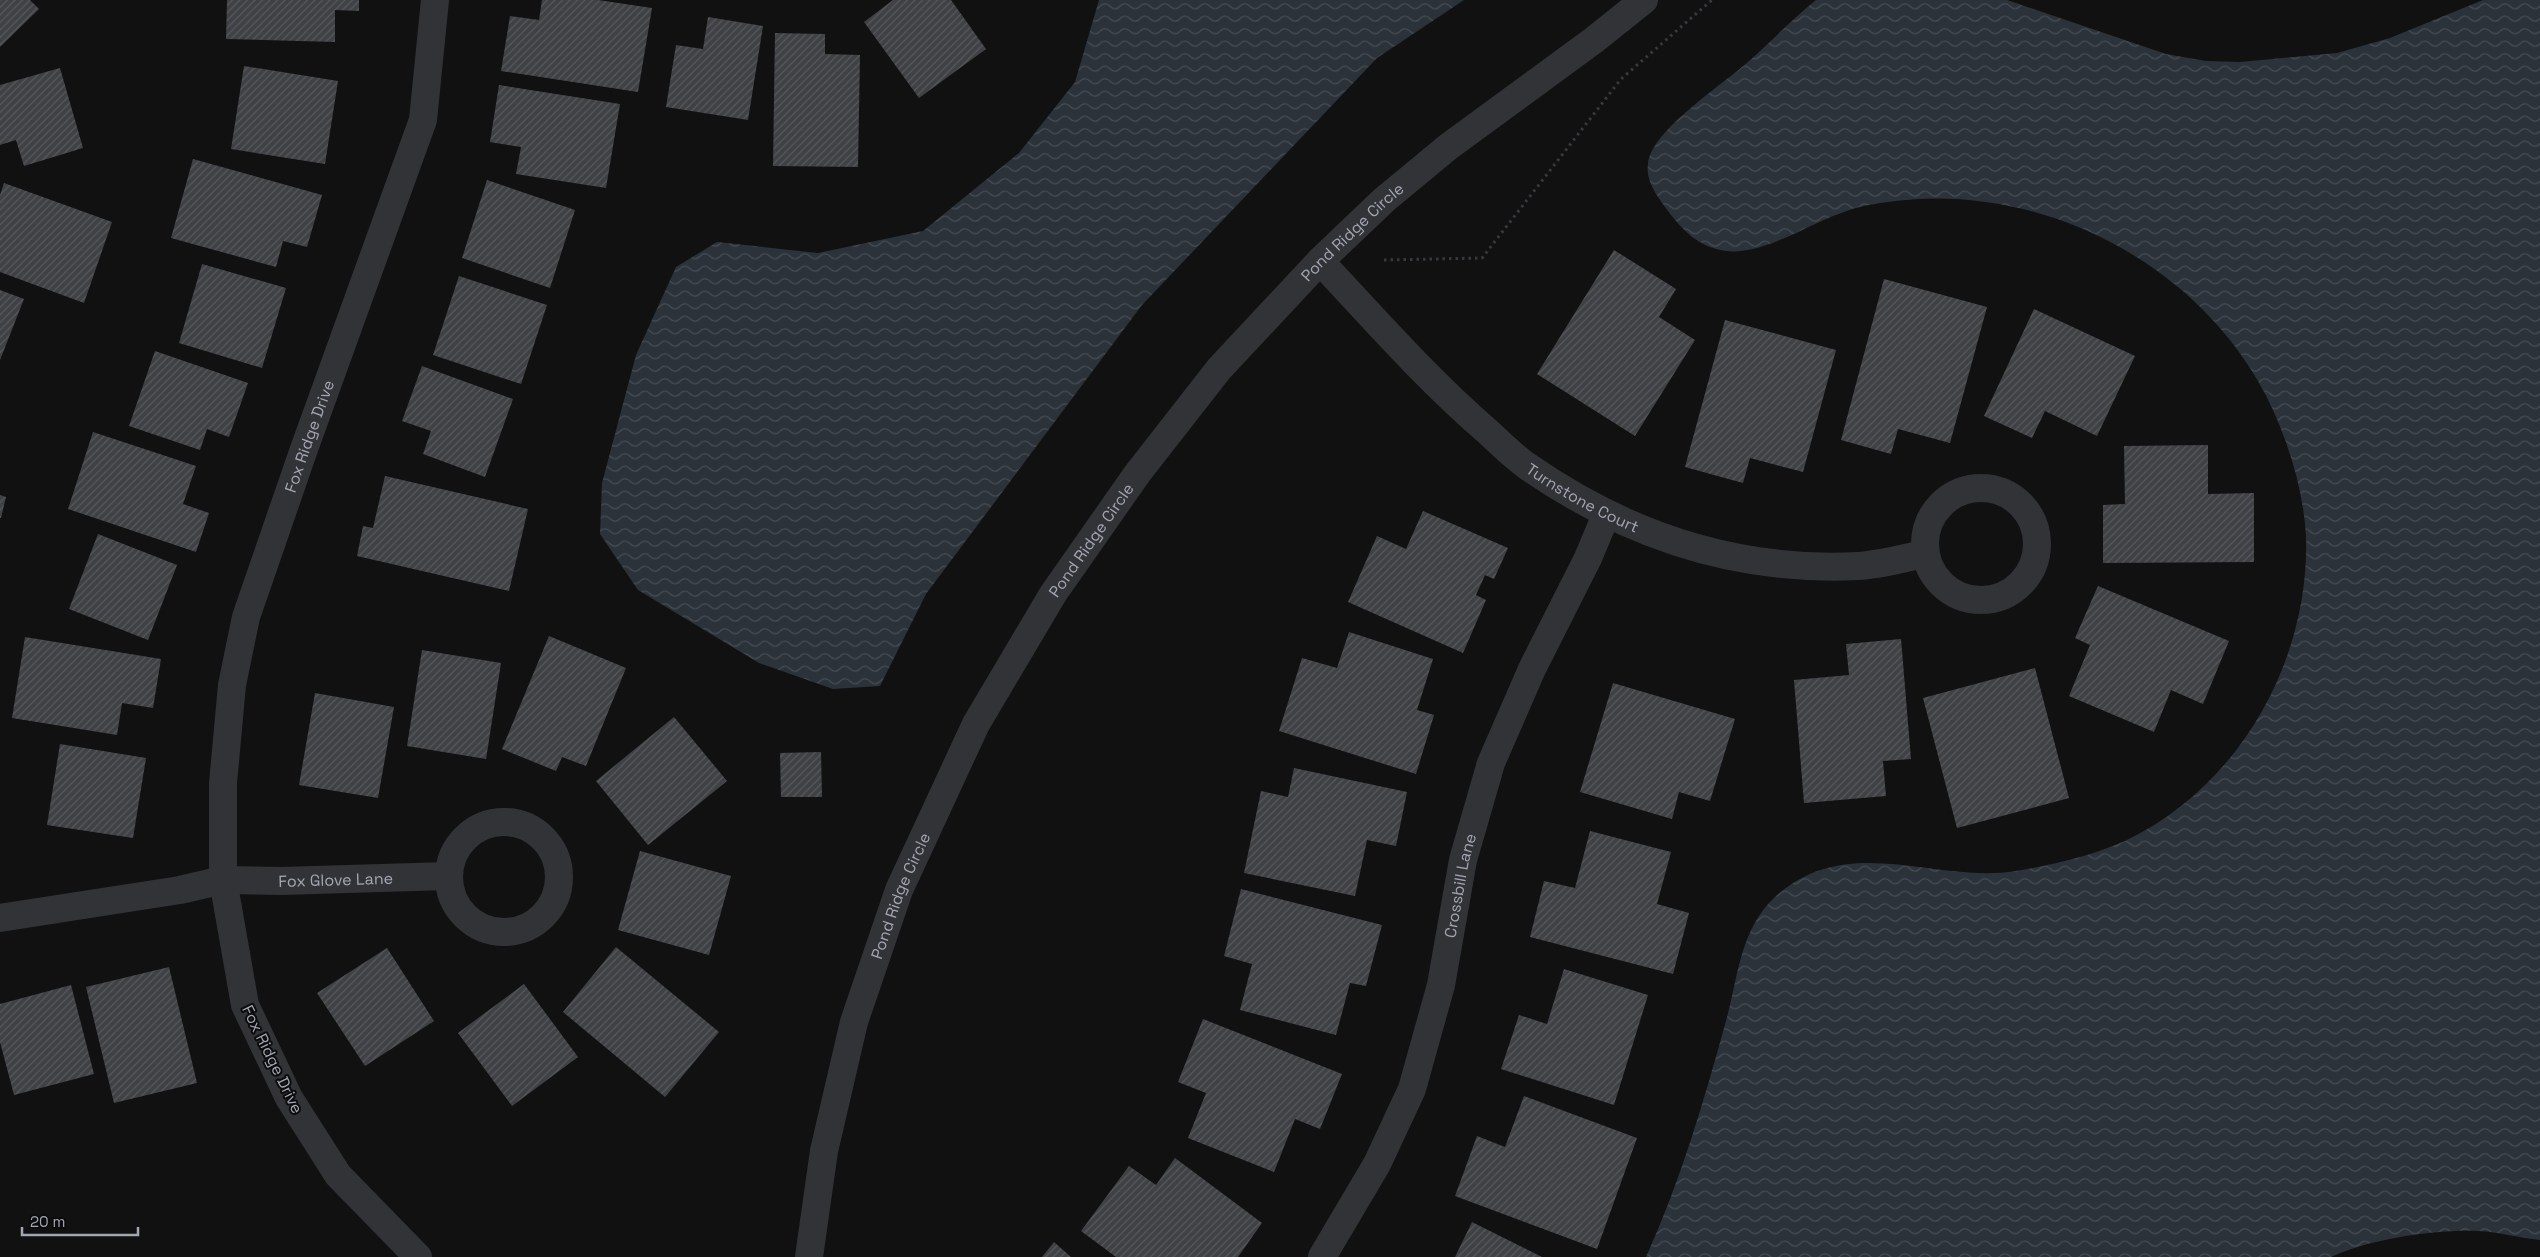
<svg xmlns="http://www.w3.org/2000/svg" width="2540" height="1257" viewBox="0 0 2540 1257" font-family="'Space Grotesk',sans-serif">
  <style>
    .water { fill: url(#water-waves) }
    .building { fill: url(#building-hatch) }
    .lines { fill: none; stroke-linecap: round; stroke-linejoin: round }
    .path { stroke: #38393e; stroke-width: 3; stroke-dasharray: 2.5 4; stroke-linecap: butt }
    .minor { stroke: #323337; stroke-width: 28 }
    .labels { text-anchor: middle; stroke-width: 4; stroke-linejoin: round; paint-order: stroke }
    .street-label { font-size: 16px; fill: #a3a6b3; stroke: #0c0c0d }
  </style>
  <defs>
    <pattern id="water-waves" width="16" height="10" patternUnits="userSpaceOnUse" patternTransform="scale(1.25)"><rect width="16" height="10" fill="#2b323a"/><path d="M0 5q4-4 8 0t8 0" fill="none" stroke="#474d54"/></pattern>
    <pattern id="building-hatch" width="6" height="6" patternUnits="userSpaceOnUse" patternTransform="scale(1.25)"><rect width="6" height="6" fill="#404145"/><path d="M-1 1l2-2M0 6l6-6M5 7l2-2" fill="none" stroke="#58595d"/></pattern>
  </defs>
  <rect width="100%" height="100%" fill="#111112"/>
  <g class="water">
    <polygon points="1099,0 1464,0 1377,58 1142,305 926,594 880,686 833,689 759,663 638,590 600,534 602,483 636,355 676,267 717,242 818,253 923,231 1019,153 1075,82"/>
    <path d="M1816 0H2007L2166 54 2206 61 2240 62 2337 53 2390 38 2483 0H2540V1240C2520 1238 2499 1232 2479 1231 2436 1229 2369 1239 2331 1257H1646C1680 1182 1704 1101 1726 1021 1738 978 1740 929 1775 897 1848 831 1934 884 2016 871 2052 865 2091 856 2125 841 2239 787 2310 661 2306 536 2304 502 2296 469 2284 437 2225 270 2035 169 1864 206 1820 215 1768 256 1726 251 1702 248 1685 233 1671 215 1661 201 1645 183 1648 164 1651 130 1724 84 1749 61 1772 41 1792 19 1816 0Z"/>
  </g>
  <g class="building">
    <polygon points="0,0 30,0 39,9 0,47"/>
    <polygon points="227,0 359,0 359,11 335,10 335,42 226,39"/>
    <polygon points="542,0 598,0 652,8 638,92 501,71 510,16 539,20"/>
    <polygon points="893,0 951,0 986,49 919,98 864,22"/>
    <polygon points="708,17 763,26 748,120 666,107 676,45 703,49"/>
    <polygon points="775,33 825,34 825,54 860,55 858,167 773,166"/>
    <polygon points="244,66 338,81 325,164 231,149"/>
    <polygon points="60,68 83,148 24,166 16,140 0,145 0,85"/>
    <polygon points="499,85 620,104 606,188 516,174 521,147 490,142"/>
    <polygon points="193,159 322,195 307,247 283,241 276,267 171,238"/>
    <polygon points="487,180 575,210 550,288 462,258"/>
    <polygon points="4,183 112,222 84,303 0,272 0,195"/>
    <polygon points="1614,250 1676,289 1659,317 1695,340 1635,436 1537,374"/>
    <polygon points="202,264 286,288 262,368 179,343"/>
    <polygon points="459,276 547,305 521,384 433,355"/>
    <polygon points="1884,279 1987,307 1950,443 1898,429 1891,454 1841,440"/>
    <polygon points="0,290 24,299 0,360"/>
    <polygon points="2034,309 2135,356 2097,436 2045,411 2032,438 1984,416"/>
    <polygon points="1725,320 1836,350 1803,472 1750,458 1743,483 1685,467"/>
    <polygon points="155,351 248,383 229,437 207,429 200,450 129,426"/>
    <polygon points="422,366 513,399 485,477 423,454 431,431 402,421"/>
    <polygon points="93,432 196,466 183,504 209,513 196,552 68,509"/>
    <polygon points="2208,445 2208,494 2254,493 2254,562 2103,563 2103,505 2125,504 2124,446"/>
    <polygon points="385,476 528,509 509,591 357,556 363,526 373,528"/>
    <polygon points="0,495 6,497 1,518 0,518"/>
    <polygon points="1423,511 1508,548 1494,579 1485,575 1476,595 1486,600 1463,653 1348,602 1377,536 1406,549"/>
    <polygon points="98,534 177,565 148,640 69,609"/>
    <polygon points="2098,586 2229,641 2203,704 2171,690 2154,732 2069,696 2090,645 2075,638"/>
    <polygon points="1349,632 1433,659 1417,710 1434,715 1416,774 1279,731 1302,658 1337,668"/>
    <polygon points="549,636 626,668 586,766 562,757 556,771 502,749"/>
    <polygon points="25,637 161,659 153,708 122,703 117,735 12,718"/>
    <polygon points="1901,639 1911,759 1883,761 1886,796 1804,803 1794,680 1849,675 1846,644"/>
    <polygon points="422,650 501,663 486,759 407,746"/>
    <polygon points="2035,668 2069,798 1957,828 1923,698"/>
    <polygon points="1613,683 1735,719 1710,801 1679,792 1672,819 1580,792"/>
    <polygon points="315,693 394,707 378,798 299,785"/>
    <polygon points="674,717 727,781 648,845 596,781"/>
    <polygon points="60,744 146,758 133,838 47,825"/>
    <polygon points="821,752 822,797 781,797 780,753"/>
    <polygon points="1294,768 1407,792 1396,846 1367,840 1355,896 1244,873 1261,791 1288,797"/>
    <polygon points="1590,831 1671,852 1657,904 1689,913 1673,974 1530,937 1544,881 1575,888"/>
    <polygon points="640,851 731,876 709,955 618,930"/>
    <polygon points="1241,889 1382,925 1366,986 1350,983 1336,1035 1240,1010 1252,964 1224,956"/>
    <polygon points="616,947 719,1032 665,1097 563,1012"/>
    <polygon points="387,948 434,1021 365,1066 317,993"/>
    <polygon points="169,967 197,1083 114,1103 86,987"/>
    <polygon points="1564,969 1648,995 1614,1105 1501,1069 1519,1015 1547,1024"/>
    <polygon points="524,984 578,1057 512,1106 458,1033"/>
    <polygon points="71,985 94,1074 14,1095 0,1042 0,1004"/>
    <polygon points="1203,1019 1342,1074 1320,1129 1295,1119 1274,1172 1188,1138 1206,1093 1178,1082"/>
    <polygon points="1524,1096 1637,1138 1597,1249 1455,1196 1477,1136 1505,1147"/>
    <polygon points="1175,1158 1262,1223 1238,1257 1116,1257 1081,1231 1129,1166 1156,1185"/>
    <polygon points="1472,1222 1542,1257 1455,1257"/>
    <polygon points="1054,1242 1071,1257 1042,1257"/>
  </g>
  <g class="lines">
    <polyline class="path" points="1384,260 1482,258 1621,79 1712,0"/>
    <g class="minor">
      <path id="s1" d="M1320 261C1374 319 1427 379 1487 431 1500 443 1513 456 1527 466 1626 535 1737 572 1858 566 1880 565 1903 558 1925 554"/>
      <circle cx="1981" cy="544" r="56"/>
      <circle cx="504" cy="877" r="55"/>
      <path id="s2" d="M0 918 180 890 223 880 281 881 448 876"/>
      <path id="s3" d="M418 1257 338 1175 289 1098 245 1005 223 880V783L232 685 246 617 304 449 423 120 435 0"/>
      <path id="s4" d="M809 1257 824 1151 854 1022 899 890 976 724 1053 594 1137 474 1219 369 1320 261 1384 200 1448 147 1594 40 1644 0"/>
      <path id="s5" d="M1322 1257 1377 1164 1412 1089 1441 985 1463 860 1491 763 1532 669 1588 558 1606 515"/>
    </g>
  </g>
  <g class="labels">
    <g class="street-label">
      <text dy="6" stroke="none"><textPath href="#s4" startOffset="1184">Pond Ridge Circle</textPath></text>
      <text dy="6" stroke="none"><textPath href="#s3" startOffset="892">Fox Ridge Drive</textPath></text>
      <text dy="6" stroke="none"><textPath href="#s1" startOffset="356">Turnstone Court</textPath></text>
      <text dy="6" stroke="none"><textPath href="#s4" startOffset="779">Pond Ridge Circle</textPath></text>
      <text dy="6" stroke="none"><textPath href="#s2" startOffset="339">Fox Glove Lane</textPath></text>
      <text dy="6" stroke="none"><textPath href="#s5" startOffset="400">Crossbill Lane</textPath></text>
      <text dy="6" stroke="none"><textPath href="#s4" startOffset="374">Pond Ridge Circle</textPath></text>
      <text transform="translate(273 1059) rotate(64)" y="6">Fox Ridge Drive</text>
    </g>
  </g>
  <path d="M22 1227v8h116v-8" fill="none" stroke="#a3a6b3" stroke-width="2.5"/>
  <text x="30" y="1227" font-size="15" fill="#a3a6b3" stroke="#0c0c0d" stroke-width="4" paint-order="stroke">20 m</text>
</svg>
